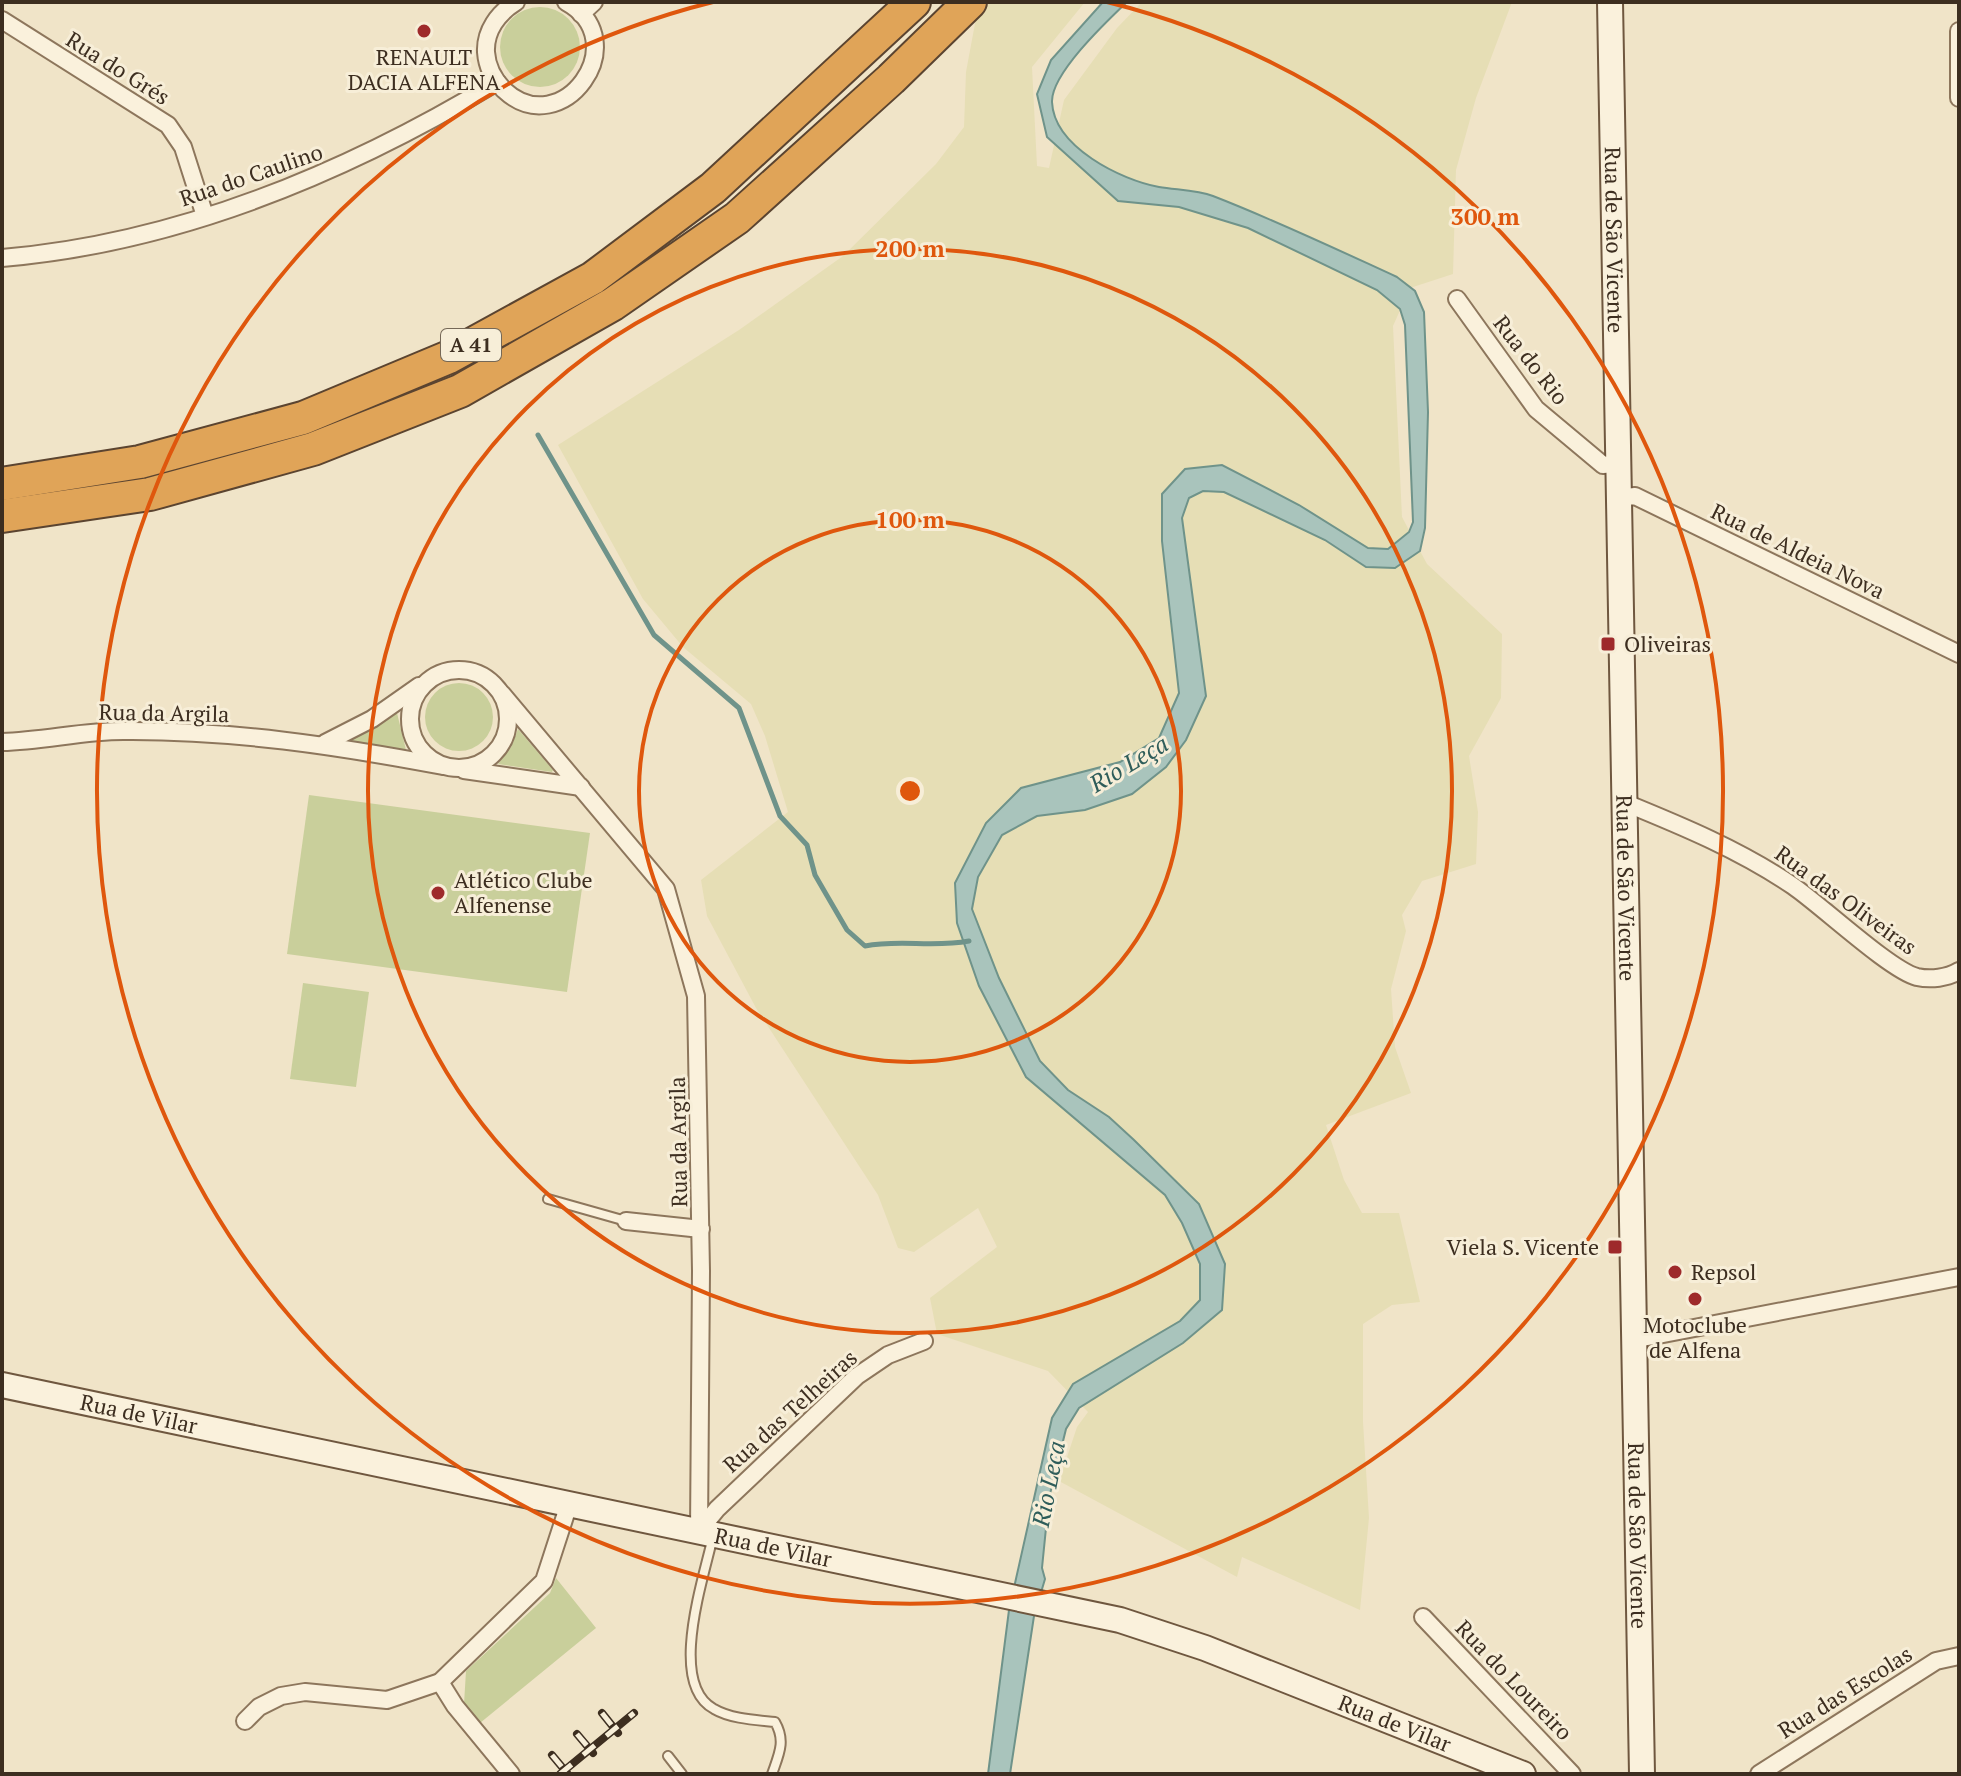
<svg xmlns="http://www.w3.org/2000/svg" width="1961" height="1776" viewBox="0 0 1961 1776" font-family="'PT Serif',serif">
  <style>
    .farmland { fill: #e6deb5 }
    .green { fill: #c9cf9b }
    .water { fill: #a9c4bc; stroke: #6f938a; stroke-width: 2 }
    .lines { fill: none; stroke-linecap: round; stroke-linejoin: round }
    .stream { stroke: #6f938a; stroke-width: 5 }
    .lane-casing { stroke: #8d765c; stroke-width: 12 }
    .street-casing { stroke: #8d765c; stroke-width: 20 }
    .secondary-casing { stroke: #6f573f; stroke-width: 28 }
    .highway-casing { stroke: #5b4430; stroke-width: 36 }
    .lane { stroke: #faf1dc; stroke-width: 8 }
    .street { stroke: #faf1dc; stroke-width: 16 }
    .secondary { stroke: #faf1dc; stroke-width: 24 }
    .highway { stroke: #e0a458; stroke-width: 32 }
    .rail-casing { stroke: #3d2e20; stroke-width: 8 }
    .rail { stroke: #f7eed8; stroke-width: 5; stroke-dasharray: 15; stroke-linecap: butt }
    .ring { fill: none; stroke: #df570d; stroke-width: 4 }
    .poi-dot { fill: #9e2a2b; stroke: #f7eed8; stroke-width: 3 }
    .labels { text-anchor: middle; stroke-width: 6; stroke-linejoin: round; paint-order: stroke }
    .shield { fill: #f7eed8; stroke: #756857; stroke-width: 2 }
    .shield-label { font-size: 20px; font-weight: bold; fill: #3d2e20 }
    .poi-label { font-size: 22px; fill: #3d2e20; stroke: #f7eed8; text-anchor: start }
    .street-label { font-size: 22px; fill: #3d2e20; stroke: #f7eed8 }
    .water-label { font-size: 24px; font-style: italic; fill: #2f5d5a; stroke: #f7eed8 }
    .centre { fill: #df570d; stroke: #f7eed8; stroke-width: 4 }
    .ring-label { font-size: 24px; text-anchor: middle; font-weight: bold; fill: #df570d; stroke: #f7eed8; stroke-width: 6; stroke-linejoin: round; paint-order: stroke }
  </style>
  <rect width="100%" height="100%" fill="#f0e4c8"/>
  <polygon class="farmland" points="979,2 1085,2 1032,67 1037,166 1049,168 1064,100 1117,28 1142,2 1512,2 1476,98 1456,170 1453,274 1410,288 1393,326 1402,517 1427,564 1502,634 1501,698 1469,756 1478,812 1476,864 1422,881 1402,915 1406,931 1391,989 1395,1047 1411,1093 1326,1125 1344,1180 1362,1213 1399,1213 1420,1302 1392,1305 1363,1324 1363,1422 1369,1518 1360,1610 1242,1557 1237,1577 1059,1481 1077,1427 1088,1412 1048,1371 937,1334 930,1298 997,1247 978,1208 914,1252 898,1248 878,1195 756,1008 707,916 701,880 788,812 765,736 751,704 683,647 643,599 558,445 739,330 843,256 936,164 964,127 966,72"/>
  <g class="green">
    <circle cx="540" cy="47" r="40"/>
    <circle cx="459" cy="717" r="34"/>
    <polygon points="397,713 406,750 348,741"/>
    <polygon points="518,729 553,770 552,772 498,764 511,747"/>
    <polygon points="309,795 590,833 567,992 287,954"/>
    <polygon points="303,983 369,992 356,1087 290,1079"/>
    <polygon points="556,1578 596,1628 480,1723 464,1704 466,1671 550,1593"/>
  </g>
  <path class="water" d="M1103 2H1127C1106 22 1051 74 1052 102 1054 147 1121 180 1159 187 1177 190 1197 190 1213 196 1275 220 1336 249 1397 277L1415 291 1424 312 1428 412 1425 528 1420 551 1395 568 1366 567 1325 540 1224 492 1203 491 1189 498 1182 518 1206 696 1186 740 1166 767 1132 794 1085 810 1037 816 1002 835 978 877 972 909 999 978 1040 1061 1068 1090 1109 1117 1134 1140 1199 1204 1225 1264 1222 1310 1183 1343 1079 1408 1066 1429 1049 1498 1042 1568 1045 1579 1034 1616 1010 1774H988L1009 1610 1052 1418 1073 1384 1180 1321 1200 1300V1264L1182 1223 1165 1195 1026 1077 979 986 957 923 955 883 986 823 1021 788 1120 762 1159 738 1179 693 1162 541V494L1185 469 1222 465 1299 505 1368 548 1388 549 1409 532 1413 522 1405 325 1400 309 1377 290 1248 228 1179 207 1118 201 1047 137 1037 94 1051 60Z"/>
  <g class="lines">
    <path class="stream" d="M538 435 654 635 739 708 780 816 807 845 815 875 826 894 847 930 865 946C900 939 932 948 969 941"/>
    <defs>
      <g id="lane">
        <polyline points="548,1199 626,1221"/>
        <path d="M713 1536C704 1578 667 1684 714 1709 731 1719 756 1720 775 1722 786 1741 779 1754 772 1774"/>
        <polyline points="668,1756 682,1774"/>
      </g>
      <g id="street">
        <path d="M516 2C498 13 485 31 486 52 487 67 494 80 504 90 562 144 637 41 566 2"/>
        <polyline points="581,14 594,2"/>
        <polyline points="2,20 168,125 183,147 205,216"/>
        <polyline points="1959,31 1959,98"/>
        <path d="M2 258C180 243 346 173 497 82"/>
        <polyline points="1457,299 1536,409 1603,465 1616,464"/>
        <polyline points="1617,498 1635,496 1959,654"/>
        <circle cx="459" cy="719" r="49"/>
        <polyline points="502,694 666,889 696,996 701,1271 699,1531"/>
        <path d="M2 742C43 741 83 731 123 731 231 730 337 746 443 766"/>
        <polyline points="325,743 372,719 419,686"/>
        <polyline points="464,770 581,787"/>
        <path d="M1623 802C1682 826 1740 850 1793 886 1822 906 1890 970 1917 977 1931 980 1947 978 1959 971"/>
        <polyline points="626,1221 701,1229"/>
        <polyline points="1632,1340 1959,1277"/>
        <polyline points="699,1531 717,1509 857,1376 888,1355 924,1341"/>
        <polyline points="1423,1617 1572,1774"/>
        <polyline points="440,1682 455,1706 511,1774"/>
        <polyline points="245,1721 259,1707 281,1696 305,1692 387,1700 440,1682 544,1581 569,1504"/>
        <polyline points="1759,1774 1936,1661 1959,1656"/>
      </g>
      <g id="secondary">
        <path id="s1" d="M1610 2 1642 1774"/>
        <path id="s2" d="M2 1385 1120 1620 1205 1648 1523 1774"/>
      </g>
      <g id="highway">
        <polyline points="2,484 140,462 303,418 449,357 593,278 713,188 914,2"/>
        <polyline points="2,516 150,494 313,449 460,391 613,304 737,218 891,79 970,2"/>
      </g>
    </defs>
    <use href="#lane" class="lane-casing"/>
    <use href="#street" class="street-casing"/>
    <use href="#secondary" class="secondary-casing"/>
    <use href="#highway" class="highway-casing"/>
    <use href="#lane" class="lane"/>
    <use href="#street" class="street"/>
    <use href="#secondary" class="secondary"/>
    <use href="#highway" class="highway"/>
    <defs>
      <g id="rail">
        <polyline points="602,1713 618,1733"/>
        <polyline points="577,1734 593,1753"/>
        <polyline points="552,1755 567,1773"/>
        <polyline points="560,1774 634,1713"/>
      </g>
    </defs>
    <use href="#rail" class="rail-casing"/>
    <use href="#rail" class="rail"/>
  </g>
  <g class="ring">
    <circle cx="910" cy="791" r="271"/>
    <circle cx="910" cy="791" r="542"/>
    <path d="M1107 2A813 813 0 1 1 713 2"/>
  </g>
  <g class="poi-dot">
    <circle cx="424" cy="31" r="8"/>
    <rect x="1600" y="636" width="16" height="16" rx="4"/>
    <circle cx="438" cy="893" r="8"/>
    <rect x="1607" y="1239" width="16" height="16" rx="4"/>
    <circle cx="1675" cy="1272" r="8"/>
    <circle cx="1695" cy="1299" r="8"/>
  </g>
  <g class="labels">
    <rect class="shield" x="441" y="329" width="60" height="32" rx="6"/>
    <g class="shield-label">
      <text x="471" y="352">A 41</text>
    </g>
    <g class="poi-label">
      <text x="424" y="65" text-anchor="middle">RENAULT<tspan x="424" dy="25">DACIA ALFENA</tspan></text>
      <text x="1624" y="652">Oliveiras</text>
      <text x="454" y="888">Atlético Clube<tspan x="454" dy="25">Alfenense</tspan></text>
      <text x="1599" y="1255" text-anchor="end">Viela S. Vicente</text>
      <text x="1691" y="1280">Repsol</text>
      <text x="1695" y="1333" text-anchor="middle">Motoclube<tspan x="1695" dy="25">de Alfena</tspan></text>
    </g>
    <g class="street-label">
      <text transform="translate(118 68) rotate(32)" y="8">Rua do Grés</text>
      <text transform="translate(251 175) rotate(-19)" y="8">Rua do Caulino</text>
      <text dy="8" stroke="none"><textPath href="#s1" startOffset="238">Rua de São Vicente</textPath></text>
      <text transform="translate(1531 360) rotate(52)" y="8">Rua do Rio</text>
      <text transform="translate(1798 551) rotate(26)" y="8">Rua de Aldeia Nova</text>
      <text transform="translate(164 713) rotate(1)" y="8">Rua da Argila</text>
      <text dy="8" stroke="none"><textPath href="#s1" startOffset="886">Rua de São Vicente</textPath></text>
      <text transform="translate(1846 900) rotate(36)" y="8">Rua das Oliveiras</text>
      <text transform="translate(678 1142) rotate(-91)" y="8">Rua da Argila</text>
      <text transform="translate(790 1411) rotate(-42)" y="8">Rua das Telheiras</text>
      <text dy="8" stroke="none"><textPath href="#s2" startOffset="140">Rua de Vilar</textPath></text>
      <text dy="8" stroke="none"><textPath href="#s1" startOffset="1534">Rua de São Vicente</textPath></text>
      <text dy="8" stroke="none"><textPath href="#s2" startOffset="788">Rua de Vilar</textPath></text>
      <text transform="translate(1514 1680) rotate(46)" y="8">Rua do Loureiro</text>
      <text transform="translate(1845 1692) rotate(-32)" y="8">Rua das Escolas</text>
      <text dy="8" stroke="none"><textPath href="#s2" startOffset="1436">Rua de Vilar</textPath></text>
    </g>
    <g class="water-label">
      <text transform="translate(1129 764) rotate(-31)" y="8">Rio Leça</text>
      <text transform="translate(1049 1484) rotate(-79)" y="8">Rio Leça</text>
    </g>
  </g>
  <circle cx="910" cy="791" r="12" class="centre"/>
  <g class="ring-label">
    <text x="1485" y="225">300 m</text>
    <text x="910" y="257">200 m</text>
    <text x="910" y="528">100 m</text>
  </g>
  <rect width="1961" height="1776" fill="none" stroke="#3d2e20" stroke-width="8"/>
</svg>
